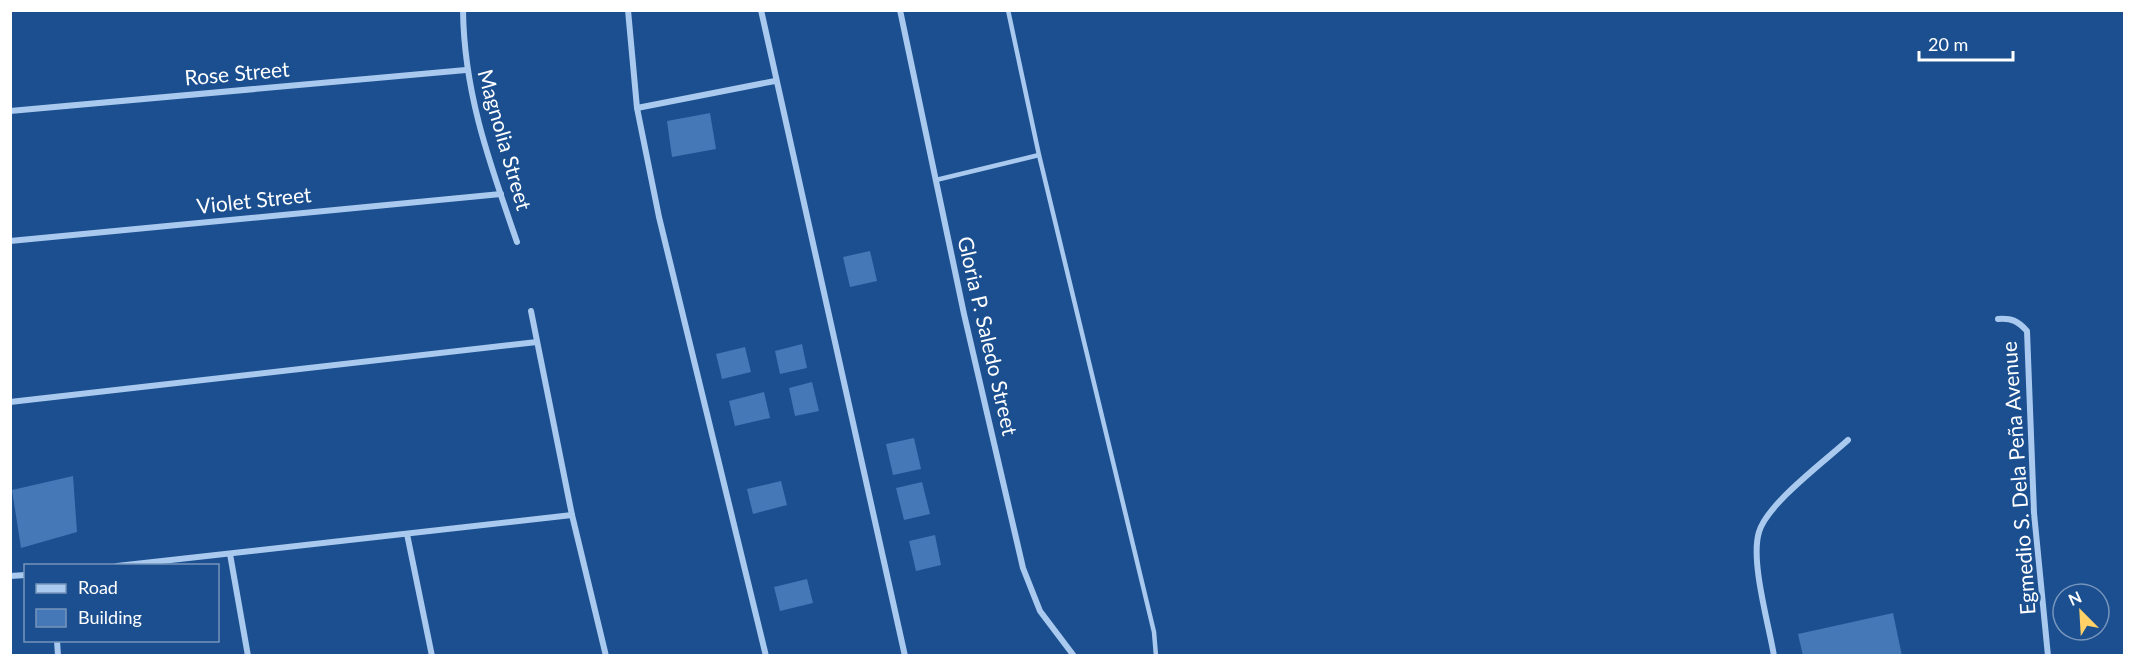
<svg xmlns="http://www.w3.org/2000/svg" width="2135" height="666" viewBox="0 0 2135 666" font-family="Lato,sans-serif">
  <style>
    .building { fill: #4478b7 }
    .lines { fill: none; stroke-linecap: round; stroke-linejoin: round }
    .service { stroke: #a9c9ee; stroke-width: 4.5 }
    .minor { stroke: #a9c9ee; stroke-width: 6 }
    .labels { text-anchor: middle; stroke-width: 5; stroke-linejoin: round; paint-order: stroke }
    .street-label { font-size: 21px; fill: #fff; stroke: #1b4f8f }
  </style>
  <rect width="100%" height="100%" fill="#1b4f8f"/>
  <g class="building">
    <polygon points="710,113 716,149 672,157 667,121"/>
    <polygon points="870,251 877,281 850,287 843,257"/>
    <polygon points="802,344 807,368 780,374 775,351"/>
    <polygon points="745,347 751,372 722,379 716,354"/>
    <polygon points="812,382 819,411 795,416 789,388"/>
    <polygon points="764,392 770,418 735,426 729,401"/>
    <polygon points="914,438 921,469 893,475 886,444"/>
    <polygon points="73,476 77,532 21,548 12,490"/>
    <polygon points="781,481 787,505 753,514 747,489"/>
    <polygon points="922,482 930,514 904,520 896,488"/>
    <polygon points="935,535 941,565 916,571 909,541"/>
    <polygon points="807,579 813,603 780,611 774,587"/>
    <polygon points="1893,613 1902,656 1803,656 1798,634"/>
  </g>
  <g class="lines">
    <g class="service">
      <polyline points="1008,10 1039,155 1154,632 1156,656"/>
      <polyline points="936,180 1039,155"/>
    </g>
    <g class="minor">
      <path d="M463 10C464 94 490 164 517 242"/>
      <polyline points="628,10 637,108 659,217 766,656"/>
      <polyline points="761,10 905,656"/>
      <polyline points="900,10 964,314 1023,568 1040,611 1074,656"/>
      <polyline points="637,108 775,81"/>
      <polyline points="10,111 466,70"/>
      <polyline points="10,241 501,194"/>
      <polyline points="531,311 572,515 606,656"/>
      <path d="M1998 319C2012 318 2018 321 2027 331L2034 513 2048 656"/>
      <polyline points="10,402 537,342"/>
      <polyline points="407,534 432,656"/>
      <polyline points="230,554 248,656"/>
      <polyline points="117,566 572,515"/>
      <polyline points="10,576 26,575"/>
      <polyline points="57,640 58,656"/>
      <path d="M1774 656C1769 625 1750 561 1759 532 1767 504 1825 461 1848 440"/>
    </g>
  </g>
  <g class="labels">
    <g class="street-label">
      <text transform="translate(237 74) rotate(-5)" y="7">Rose Street</text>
      <text transform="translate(504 140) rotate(74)" y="7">Magnolia Street</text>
      <text transform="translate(254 201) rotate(-6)" y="7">Violet Street</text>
      <text transform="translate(987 336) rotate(77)" y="7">Gloria P. Saledo Street</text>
      <text transform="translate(2019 478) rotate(-94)" y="7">Egmedio S. Dela Peña Avenue</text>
    </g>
  </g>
  <rect width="2135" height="666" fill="none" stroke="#ffffff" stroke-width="24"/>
  <rect x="24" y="564" width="195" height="78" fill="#1b4f8f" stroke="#7695bc" stroke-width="1.5"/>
  <rect x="36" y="584" width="30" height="9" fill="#a9c9ee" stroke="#7695bc" stroke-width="1.5"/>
  <text x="78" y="594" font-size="18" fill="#ffffff">Road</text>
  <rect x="36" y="609" width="30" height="18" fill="#4478b7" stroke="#7695bc" stroke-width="1.5"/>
  <text x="78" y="624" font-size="18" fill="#ffffff">Building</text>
  <g transform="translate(2081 612) rotate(336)"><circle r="28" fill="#1b4f8f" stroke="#7695bc" stroke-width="1.5"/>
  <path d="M0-4.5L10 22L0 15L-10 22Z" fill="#ffd166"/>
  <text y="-9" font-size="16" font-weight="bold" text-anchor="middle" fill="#ffffff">N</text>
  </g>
  <path d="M1919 51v9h94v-9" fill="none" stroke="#ffffff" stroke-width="3"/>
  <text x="1928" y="51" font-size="18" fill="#ffffff" stroke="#1b4f8f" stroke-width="4.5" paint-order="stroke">20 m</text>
</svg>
